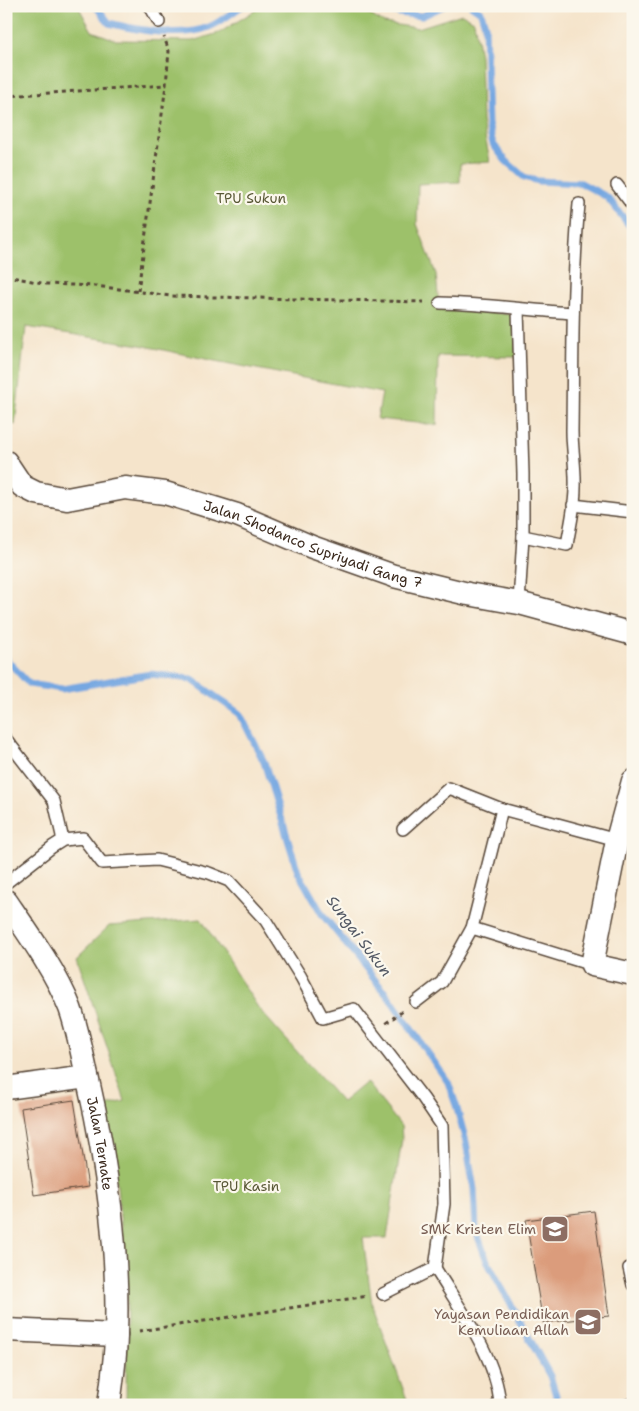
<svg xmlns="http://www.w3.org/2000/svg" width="639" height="1411" viewBox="0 0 639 1411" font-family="'Shantell Sans',sans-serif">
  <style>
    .green { fill: #9dc16b; stroke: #6c7644 }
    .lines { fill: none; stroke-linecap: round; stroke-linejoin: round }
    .stream { stroke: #76a7e1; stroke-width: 7 }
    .building { fill: #db9c7c }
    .service-casing { stroke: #574638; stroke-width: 14 }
    .minor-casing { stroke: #574638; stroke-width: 25 }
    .path { stroke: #574638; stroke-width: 3; stroke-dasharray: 4 4; stroke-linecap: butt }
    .service { stroke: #fff; stroke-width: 11 }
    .minor { stroke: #fff; stroke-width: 22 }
    .labels { text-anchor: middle; stroke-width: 4.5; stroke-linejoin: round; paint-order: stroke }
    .park-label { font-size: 14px; fill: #585735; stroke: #fbf7ec }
    .street-label { font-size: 14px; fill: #3b2a1e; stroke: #fbf7ec }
    .education-label { font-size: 14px; fill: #785e54; stroke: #fbf7ec; text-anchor: end }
    .water-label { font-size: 15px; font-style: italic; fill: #505662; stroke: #fbf7ec }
  </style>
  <rect width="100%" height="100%" fill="#fbf7ec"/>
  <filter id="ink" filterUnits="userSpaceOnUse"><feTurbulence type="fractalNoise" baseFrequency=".02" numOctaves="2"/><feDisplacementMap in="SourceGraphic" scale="10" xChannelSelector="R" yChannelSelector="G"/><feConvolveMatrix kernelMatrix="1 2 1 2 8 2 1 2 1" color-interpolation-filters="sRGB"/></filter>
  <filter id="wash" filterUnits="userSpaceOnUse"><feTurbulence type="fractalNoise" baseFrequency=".0096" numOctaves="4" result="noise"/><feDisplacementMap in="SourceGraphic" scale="20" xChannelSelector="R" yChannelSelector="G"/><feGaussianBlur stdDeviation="1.12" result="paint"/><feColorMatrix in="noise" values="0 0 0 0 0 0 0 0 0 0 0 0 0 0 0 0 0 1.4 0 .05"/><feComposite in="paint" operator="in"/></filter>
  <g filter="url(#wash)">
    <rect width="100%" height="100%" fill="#f5e4cb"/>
    <g class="green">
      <polygon points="6,6 78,6 92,31 116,40 192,41 219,33 262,6 355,6 384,23 418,28 462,14 474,21 480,56 482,121 490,162 460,164 460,182 418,184 417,224 436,274 439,307 515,315 516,357 438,356 437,425 377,419 382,393 215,361 140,345 26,327 15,425 6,421"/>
      <polygon points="201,919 259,1009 342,1102 366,1082 401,1126 402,1139 387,1238 363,1238 372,1304 409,1405 126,1405 127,1286 117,1186 106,1106 125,1101 77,957 109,926"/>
    </g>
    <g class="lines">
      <g class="stream">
        <path d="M96 6 109 23C137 30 181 38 209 27 220 23 231 13 242 6"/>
        <polyline points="384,6 399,13 422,16 443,6"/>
        <polyline points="472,6 481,12 485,25 488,124 493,144 506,161 524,177 538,181 581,183 607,197 633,230"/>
        <polyline points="6,659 29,684 62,689 151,674 191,679 240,714 264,762 298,872 322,914 391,1000 448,1082 456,1105 466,1142 474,1189 476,1231 487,1261 550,1376 559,1405"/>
      </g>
    </g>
    <g id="blocks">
      <g class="building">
        <polygon points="74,1100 88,1187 34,1195 21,1108"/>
        <polygon points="594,1211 609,1316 543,1323 526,1220"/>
        <polygon points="633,1396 633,1405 610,1405"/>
      </g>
    </g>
  </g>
  <g filter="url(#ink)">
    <use href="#blocks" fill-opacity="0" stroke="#574638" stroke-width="1"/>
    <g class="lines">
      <defs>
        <g id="service">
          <polyline points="150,6 159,22"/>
          <polyline points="617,185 633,206"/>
          <path d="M440 303C484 304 528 310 573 313"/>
          <polyline points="518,309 523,474 523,536 519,603"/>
          <polyline points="573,505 633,512"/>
          <path d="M523 536 567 545C570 526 575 507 575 488 576 469 572 450 572 431 573 355 572 280 579 204"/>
          <polyline points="6,739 54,801 63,840"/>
          <polyline points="403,829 449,788 502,809 617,840"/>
          <polyline points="6,883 52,847 63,840 83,838 102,863 157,860 209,873 229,881 266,921 301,977 323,1018 354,1009 423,1098 442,1126 444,1204 435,1268 383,1294"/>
          <polyline points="472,928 592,965"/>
          <polyline points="416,1002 442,982 472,928 502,809"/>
          <path d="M435 1268C460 1309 496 1356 500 1404L497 1405"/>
          <polyline points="629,1268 633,1285"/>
        </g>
        <g id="minor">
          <path id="s1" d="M6 462 22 486 36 493 67 499 125 488 165 493 237 515 312 547 394 576 468 594 519 603 633 634"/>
          <polyline points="633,781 617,840 592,965 633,974"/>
          <path id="s2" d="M6 901C28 933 56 972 70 1008 79 1033 83 1059 89 1085 107 1163 119 1254 116 1333 116 1357 112 1381 109 1405"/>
          <polyline points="6,1088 87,1077"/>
          <polyline points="6,1330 116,1335"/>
        </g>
      </defs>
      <use href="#service" class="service-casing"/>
      <use href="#minor" class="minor-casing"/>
      <g class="path">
        <polyline points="6,49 9,96"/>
        <polyline points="6,96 166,85 169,51 164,37"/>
        <polyline points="6,276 47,284 96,286 171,296 424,302"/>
        <polyline points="138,291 166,85"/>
        <polyline points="386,1023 403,1011"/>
        <polyline points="139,1331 368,1296"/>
      </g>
      <use href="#service" class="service"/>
      <use href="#minor" class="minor"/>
    </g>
  </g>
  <defs>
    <symbol id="school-square" viewBox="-11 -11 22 22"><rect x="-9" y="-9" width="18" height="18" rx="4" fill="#8d6e63" stroke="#fbf7ec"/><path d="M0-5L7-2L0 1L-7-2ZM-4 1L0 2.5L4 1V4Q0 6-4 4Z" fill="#fff"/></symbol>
  </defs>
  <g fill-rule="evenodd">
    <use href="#school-square" x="539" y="1213" width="32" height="32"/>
    <use href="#school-square" x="572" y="1306" width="32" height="32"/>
  </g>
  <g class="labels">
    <g class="park-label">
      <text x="251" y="203">TPU Sukun</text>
      <text x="246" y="1191">TPU Kasin</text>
    </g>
    <g class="street-label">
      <text dy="5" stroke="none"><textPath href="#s1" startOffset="332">Jalan Shodanco Supriyadi Gang 7</textPath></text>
      <text dy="5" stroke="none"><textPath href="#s2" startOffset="264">Jalan Ternate</textPath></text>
    </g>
    <g class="education-label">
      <text x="536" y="1234">SMK Kristen Elim</text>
      <text x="569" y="1319">Yayasan Pendidikan<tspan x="569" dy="16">Kemuliaan Allah</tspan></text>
    </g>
    <g class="water-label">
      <text transform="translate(359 936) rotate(53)" y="5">Sungai Sukun</text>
    </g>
  </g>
  <rect width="639" height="1411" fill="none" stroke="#fbf7ec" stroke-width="25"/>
</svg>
